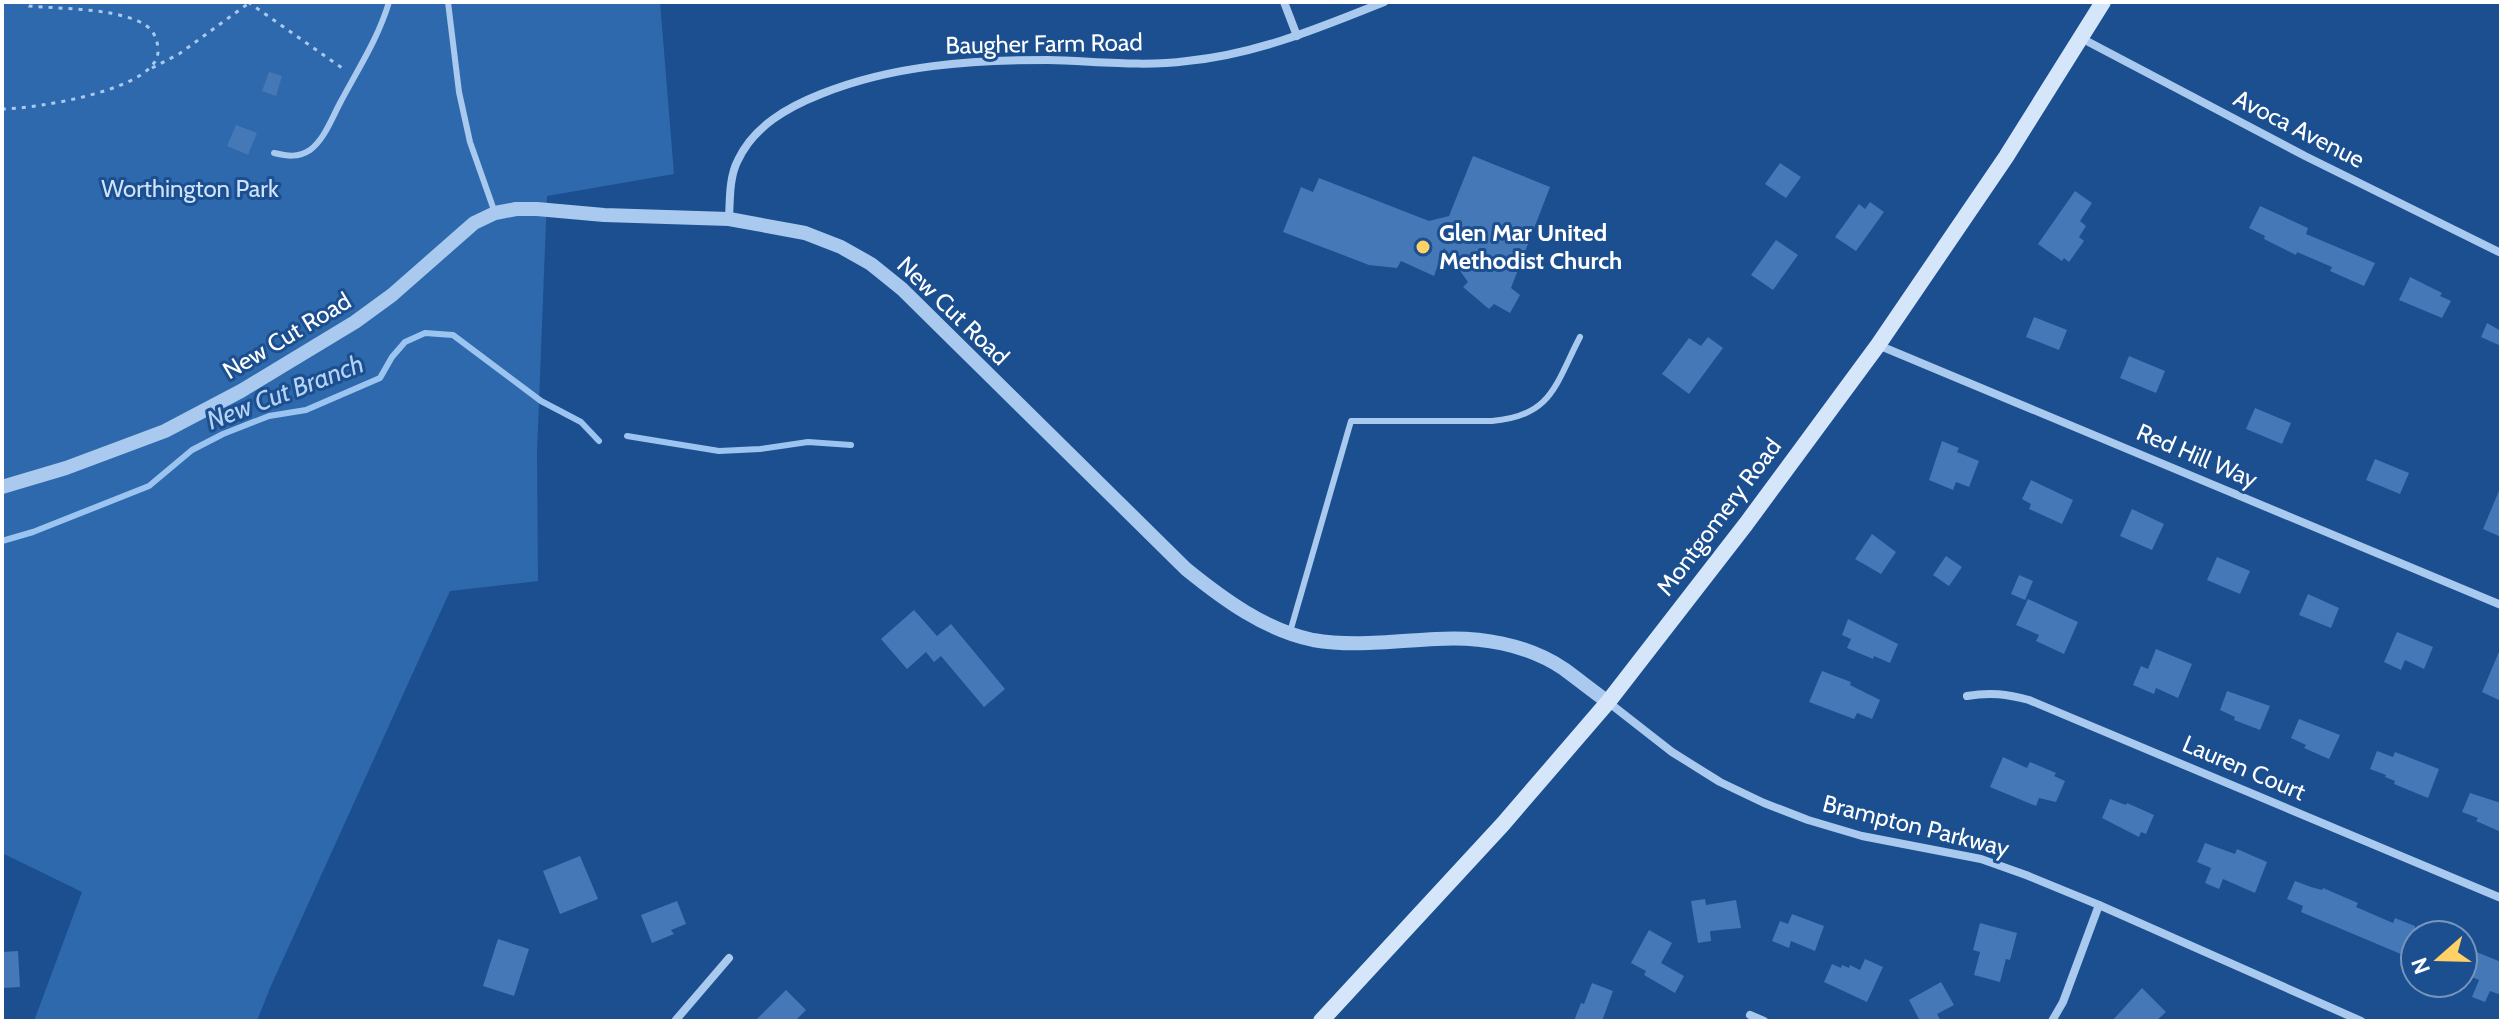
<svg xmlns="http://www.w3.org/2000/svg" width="2503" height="1023" viewBox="0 0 2503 1023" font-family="Cabin,sans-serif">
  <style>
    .green { fill: #2e69ad }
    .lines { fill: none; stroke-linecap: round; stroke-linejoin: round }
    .stream { stroke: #9cc4f0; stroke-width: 6 }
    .building { fill: #4478b7 }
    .path { stroke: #a9c9ee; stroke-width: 3; stroke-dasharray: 4 6; stroke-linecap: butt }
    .service { stroke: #a9c9ee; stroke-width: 6 }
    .minor { stroke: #a9c9ee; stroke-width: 8 }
    .tertiary { stroke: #a9c9ee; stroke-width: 14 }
    .secondary { stroke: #d6e6fa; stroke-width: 16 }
    .poi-dot { fill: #ffd166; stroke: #1b4f8f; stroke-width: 3 }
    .labels { text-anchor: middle; stroke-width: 6; stroke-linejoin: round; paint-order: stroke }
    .street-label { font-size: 24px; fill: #fff; stroke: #1b4f8f }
    .park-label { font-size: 24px; fill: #cfe3fa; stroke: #1b4f8f }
    .poi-label { font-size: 24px; font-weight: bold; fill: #fff; stroke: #1b4f8f; text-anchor: start }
    .water-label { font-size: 26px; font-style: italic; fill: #b5d3f5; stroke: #1b4f8f }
  </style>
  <rect width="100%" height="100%" fill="#1b4f8f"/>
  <polygon class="green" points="2,2 660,2 674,174 547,196 537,453 538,581 450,591 270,988 257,1021 34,1021 82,892 2,853"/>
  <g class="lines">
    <g class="stream">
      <polyline points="627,436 719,451 760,449 808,442 851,445"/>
      <polyline points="2,541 33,532 149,486 192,450 223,434 269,416 306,410 380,378 392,357 405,342 425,333 453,335 541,401 581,422 599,441"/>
    </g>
  </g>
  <g class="building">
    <polygon points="269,72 282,76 276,96 262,91"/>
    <polygon points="236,125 257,133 248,155 227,146"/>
    <polygon points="1473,156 1550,187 1511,288 1520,295 1510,313 1494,304 1489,309 1463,287 1468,282 1444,248 1434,276 1401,261 1397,268 1369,265 1283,232 1301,187 1313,192 1319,178 1429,221 1449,216"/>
    <polygon points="1780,163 1801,177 1786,198 1765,184"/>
    <polygon points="2075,191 2092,203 2080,221 2086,226 2079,237 2084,241 2069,262 2064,258 2062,261 2038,244"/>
    <polygon points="1870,202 1884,212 1856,251 1835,237 1859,204 1865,209"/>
    <polygon points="2260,206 2308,228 2306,234 2375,263 2364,286 2330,271 2332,267 2297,252 2296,255 2264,239 2265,236 2249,228"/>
    <polygon points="1776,240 1798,255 1773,290 1751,275"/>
    <polygon points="2410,277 2442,293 2440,296 2451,301 2442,318 2399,300"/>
    <polygon points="2034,317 2067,330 2059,350 2026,337"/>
    <polygon points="2487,323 2501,331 2501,346 2481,337"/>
    <polygon points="1708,337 1723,348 1689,394 1662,374 1689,338 1701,346"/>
    <polygon points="2129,356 2165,371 2156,393 2120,378"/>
    <polygon points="2255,408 2291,423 2282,444 2246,429"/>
    <polygon points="1942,441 1959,448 1957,452 1979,461 1969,487 1956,482 1953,490 1929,480"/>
    <polygon points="2375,459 2409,473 2400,494 2366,480"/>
    <polygon points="2031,480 2073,500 2062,524 2029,509 2031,504 2022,499"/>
    <polygon points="2501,486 2501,537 2483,529"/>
    <polygon points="2132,509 2164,524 2152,550 2120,536"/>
    <polygon points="1872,534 1896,552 1881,574 1855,559"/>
    <polygon points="1946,556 1962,567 1949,586 1933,575"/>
    <polygon points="2217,557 2250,571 2240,594 2207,580"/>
    <polygon points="2019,575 2033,581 2025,600 2011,594"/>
    <polygon points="2308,594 2339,608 2331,628 2299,615"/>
    <polygon points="2028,599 2078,622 2064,654 2036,641 2039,635 2016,625"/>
    <polygon points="914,610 937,636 951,624 1005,689 984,707 941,656 934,662 926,652 907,669 881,639"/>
    <polygon points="1848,619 1898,644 1890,663 1874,656 1873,659 1847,648 1851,639 1842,635"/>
    <polygon points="2397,632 2433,647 2424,669 2405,660 2401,670 2384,662"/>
    <polygon points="2501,647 2501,701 2482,692"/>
    <polygon points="2156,649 2192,664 2178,698 2156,688 2154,694 2133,685 2141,666 2148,669"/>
    <polygon points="1822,671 1851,682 1850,685 1880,700 1872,719 1857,713 1854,719 1809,702"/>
    <polygon points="2227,691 2270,706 2260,730 2234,720 2235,717 2220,710"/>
    <polygon points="2299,719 2340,735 2329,759 2304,748 2306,745 2291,738"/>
    <polygon points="2377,751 2393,757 2395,752 2439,769 2428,798 2394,784 2395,781 2385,777 2386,775 2370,769"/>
    <polygon points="2003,757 2027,768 2030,762 2056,773 2054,776 2065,781 2056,802 2039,798 2036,806 1990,787"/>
    <polygon points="2470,793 2501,803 2501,832 2476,821 2478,818 2462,812"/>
    <polygon points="2110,799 2126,805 2127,803 2154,815 2146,834 2141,832 2139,837 2102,818"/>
    <polygon points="2205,843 2235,854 2237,849 2267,862 2255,893 2223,879 2219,889 2205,883 2211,868 2197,862"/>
    <polygon points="580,856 598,899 560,914 543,871"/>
    <polygon points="2295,881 2311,887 2322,890 2323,888 2358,903 2356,907 2393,923 2395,918 2415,926 2415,960 2301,912 2303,906 2287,899"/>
    <polygon points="1705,899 1706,905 1736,900 1741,928 1710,931 1711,941 1698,943 1691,901"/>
    <polygon points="677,901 686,924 671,930 674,934 652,943 641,915"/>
    <polygon points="1792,914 1824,926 1815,951 1791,941 1789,948 1772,941 1780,921 1788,924"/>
    <polygon points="1980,923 2017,933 2010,960 2006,959 2000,982 1974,975 1980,952 1973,950"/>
    <polygon points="1649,930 1672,943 1661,963 1684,976 1675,993 1644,975 1646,971 1631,963"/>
    <polygon points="498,939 529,949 514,996 483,986"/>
    <polygon points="18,951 20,987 2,988 2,952"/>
    <polygon points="2474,951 2501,962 2501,995 2490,991 2485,1002 2472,997 2479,980 2465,974"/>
    <polygon points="1865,959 1883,967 1867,1002 1824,982 1832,964 1841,968 1842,965 1849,968 1850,965 1860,970"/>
    <polygon points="1941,982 1954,1005 1937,1014 1941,1021 1920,1021 1909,1000"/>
    <polygon points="1592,983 1613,991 1602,1021 1574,1021 1581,1003 1584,1004"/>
    <polygon points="2142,988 2166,1012 2156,1021 2112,1021"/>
    <polygon points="786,990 806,1010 795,1021 755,1021"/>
  </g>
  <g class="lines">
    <g class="path">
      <polyline points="248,2 345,70"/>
      <polyline points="152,68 179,54 249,3"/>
      <path d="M2 109C32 109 162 90 158 49 157 35 151 27 138 21 107 8 62 9 29 6L22 2"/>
    </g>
    <g class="service">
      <polyline points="448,2 459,92 470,142 495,213"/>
      <path d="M274 153C287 156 298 158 310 150 324 140 332 118 340 103 358 69 378 39 389 2"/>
      <path d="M1290 632 1351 421H1492C1552 416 1555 385 1580 337"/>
    </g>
    <g class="minor">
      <polyline points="1284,2 1297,36"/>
      <polyline points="2081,38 2305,156 2501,253"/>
      <path d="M729 219C730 200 729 177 738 160 754 126 788 107 821 94 893 65 971 60 1048 60 1094 61 1142 67 1187 61 1257 54 1319 28 1384 2"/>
      <polyline points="1878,345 2501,605"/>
      <path d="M1967 696C1990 692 2007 694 2029 700L2501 898"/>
      <polyline points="1608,702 1672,752 1720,782 1764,803 1808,820 1862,836 1981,859 2026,875 2099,905 2361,1021"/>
      <polyline points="1750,1015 1764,1021"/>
      <polyline points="675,1021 729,958"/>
      <polyline points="2052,1021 2063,1002 2099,905"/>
    </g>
    <path class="tertiary" d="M2 487 66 468 165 431 241 391 355 322 392 295 474 223 495 213 516 209H537L604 215 729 219 805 233 841 247 871 264 902 289 1186 569C1223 599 1265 630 1313 640 1353 647 1395 641 1436 639 1479 636 1527 644 1564 669 1579 680 1594 692 1608 702"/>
    <polyline class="secondary" points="1321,1021 1503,824 1608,702 1746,524 1878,345 2006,157 2103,2"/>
  </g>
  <circle class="poi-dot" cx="1423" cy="247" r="8"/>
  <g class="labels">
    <g class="street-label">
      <text transform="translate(1044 44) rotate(-1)" y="8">Baugher Farm Road</text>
      <text transform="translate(2299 129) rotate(27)" y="8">Avoca Avenue</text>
      <text transform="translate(953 311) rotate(44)" y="8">New Cut Road</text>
      <text transform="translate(287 336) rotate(-31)" y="8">New Cut Road</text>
      <text transform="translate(2197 456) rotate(23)" y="8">Red Hill Way</text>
      <text transform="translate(1719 517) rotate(-53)" y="8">Montgomery Road</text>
      <text transform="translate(2244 768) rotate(23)" y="8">Lauren Court</text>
      <text transform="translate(1916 826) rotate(14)" y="8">Brampton Parkway</text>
    </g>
    <g class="park-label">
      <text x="190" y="197">Worthington Park</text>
    </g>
    <g class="poi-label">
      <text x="1439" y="241">Glen Mar United<tspan x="1439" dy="28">Methodist Church</tspan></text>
    </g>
    <g class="water-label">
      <text transform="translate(285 392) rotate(-21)" y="9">New Cut Branch</text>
    </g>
  </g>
  <rect width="2503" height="1023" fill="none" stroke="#ffffff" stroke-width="8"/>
  <g transform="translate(2439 959) rotate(250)"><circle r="38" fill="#1b4f8f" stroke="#7695bc" stroke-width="2"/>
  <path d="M0-6L14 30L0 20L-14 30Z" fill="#ffd166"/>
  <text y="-12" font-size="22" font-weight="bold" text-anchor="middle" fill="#ffffff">N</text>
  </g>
</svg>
